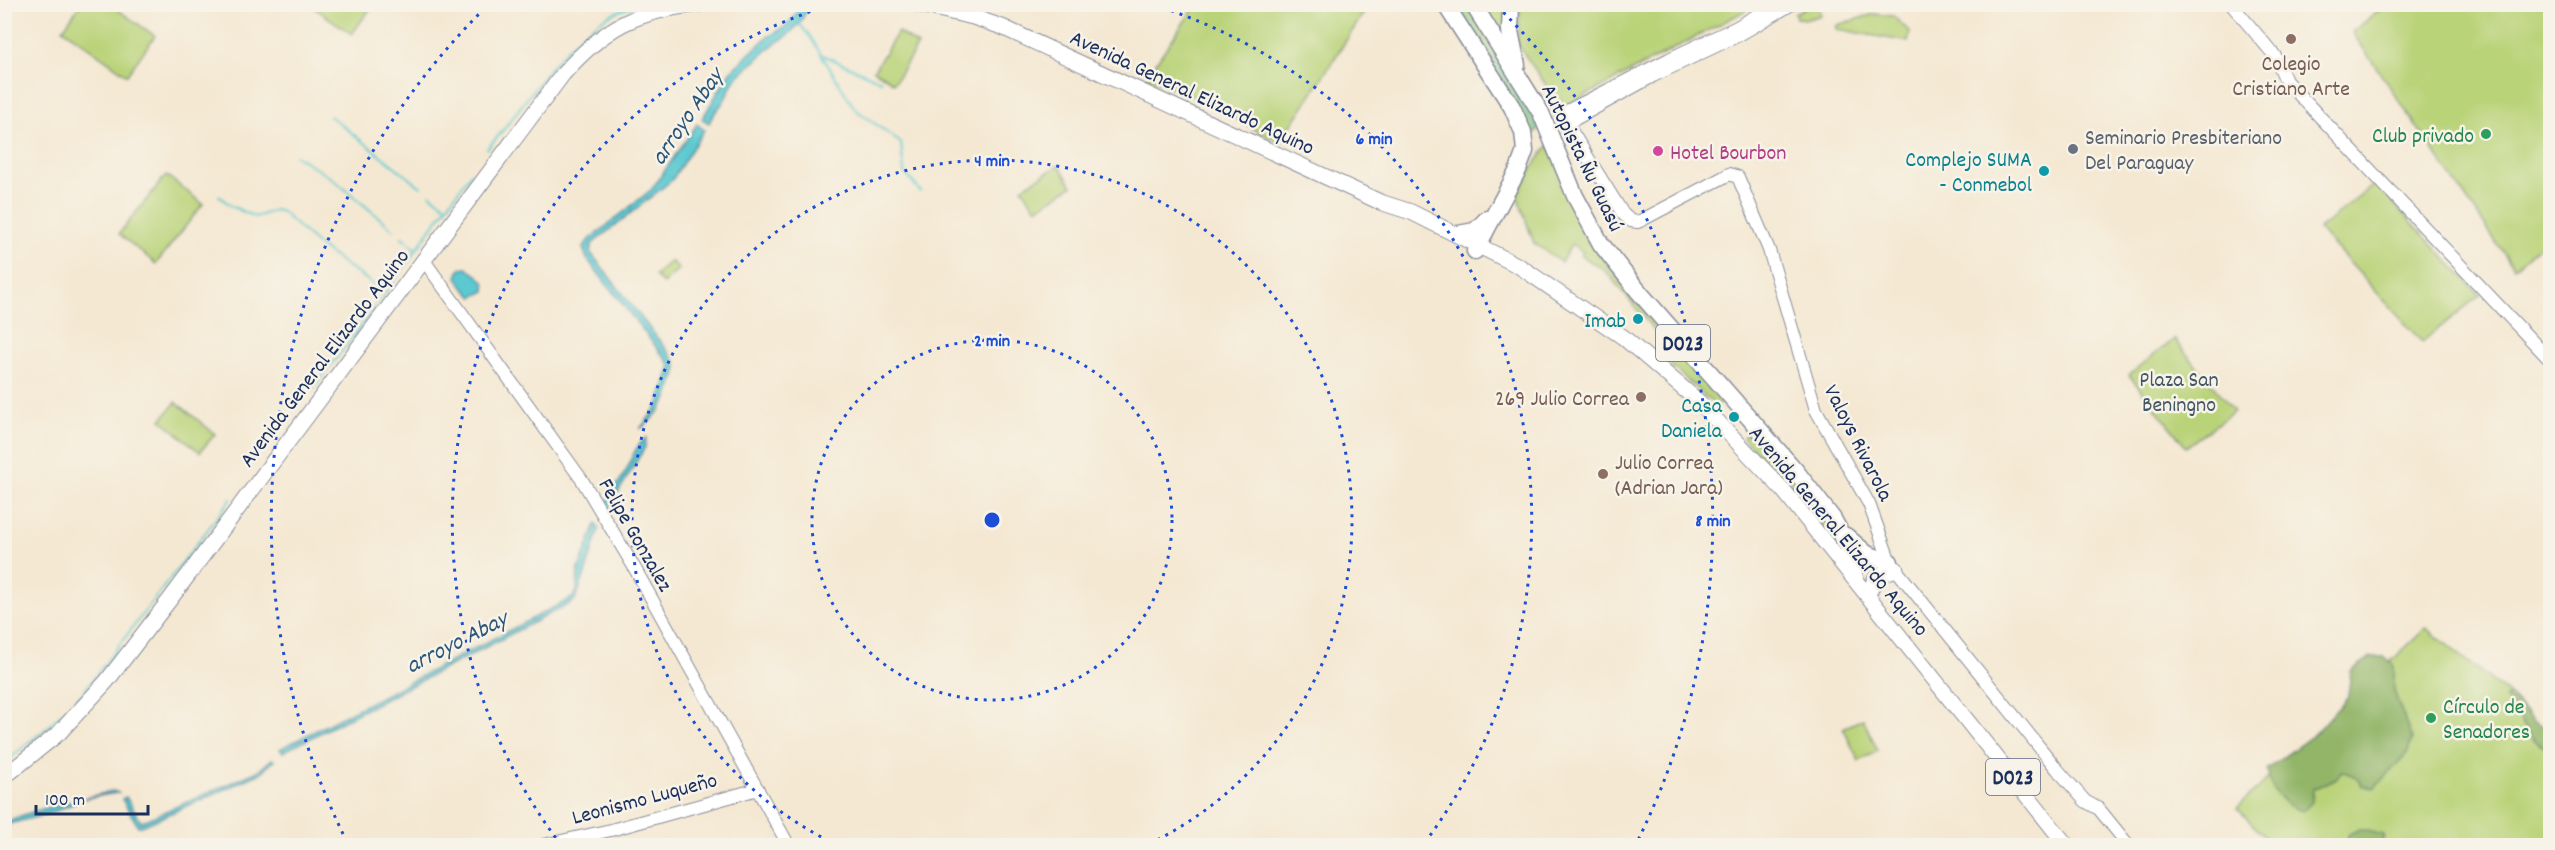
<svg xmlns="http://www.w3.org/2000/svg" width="2555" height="850" viewBox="0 0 2555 850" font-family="Dekko,sans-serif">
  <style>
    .green { fill: #b9d378; stroke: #6a816b; stroke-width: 1.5 }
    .forest { fill: #92b568; stroke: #567263; stroke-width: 1.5 }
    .water { fill: #5cc9d0; stroke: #3c7c97; stroke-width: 1.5 }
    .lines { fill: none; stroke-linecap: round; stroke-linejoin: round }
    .stream { stroke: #5cc9d0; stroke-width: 2 }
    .tertiary-casing { stroke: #888c98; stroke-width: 14 }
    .primary-casing { stroke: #888c98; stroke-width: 17 }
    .motorway-casing { stroke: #888c98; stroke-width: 19 }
    .tertiary { stroke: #fff; stroke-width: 12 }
    .primary { stroke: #fff; stroke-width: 15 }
    .motorway { stroke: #fff; stroke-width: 16 }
    .ring { fill: none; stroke: #1d4ed8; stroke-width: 3; stroke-dasharray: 3 6 }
    .education-dot { fill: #8d6e63; stroke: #f7f3e8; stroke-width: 2 }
    .leisure-dot { fill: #2e9e5b; stroke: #f7f3e8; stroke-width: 2 }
    .worship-dot { fill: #6b7280; stroke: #f7f3e8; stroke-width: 2 }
    .hotel-dot { fill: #d1479c; stroke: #f7f3e8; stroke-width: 2 }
    .culture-dot { fill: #0f9aa8; stroke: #f7f3e8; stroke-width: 2 }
    .labels { text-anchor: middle; stroke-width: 5; stroke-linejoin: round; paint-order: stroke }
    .shield { fill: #f7f3e8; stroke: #5d6a87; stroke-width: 1.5 }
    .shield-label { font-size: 21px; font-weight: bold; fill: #1b2f5e }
    .education-label { font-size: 22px; fill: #785e54; stroke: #f7f3e8 }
    .street-label { font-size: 22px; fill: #1b2f5e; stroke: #f7f3e8 }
    .leisure-label { font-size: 22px; fill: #27864d; stroke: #f7f3e8; text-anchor: end }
    .worship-label { font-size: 22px; fill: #5b616d; stroke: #f7f3e8; text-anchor: start }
    .hotel-label { font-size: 22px; fill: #b23c85; stroke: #f7f3e8; text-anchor: start }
    .culture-label { font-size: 22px; fill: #0d838f; stroke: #f7f3e8; text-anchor: end }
    .park-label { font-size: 22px; fill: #425864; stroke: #f7f3e8 }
    .water-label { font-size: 24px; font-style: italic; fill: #2b567a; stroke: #f7f3e8 }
    .centre { fill: #1d4ed8; stroke: #f7f3e8; stroke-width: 3 }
    .ring-label { font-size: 18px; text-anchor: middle; font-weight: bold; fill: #1d4ed8; stroke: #f7f3e8; stroke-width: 5; stroke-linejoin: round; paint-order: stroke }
  </style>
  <rect width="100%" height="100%" fill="#f7f3e8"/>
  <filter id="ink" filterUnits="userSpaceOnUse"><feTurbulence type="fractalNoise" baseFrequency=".0167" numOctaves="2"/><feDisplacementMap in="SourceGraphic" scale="12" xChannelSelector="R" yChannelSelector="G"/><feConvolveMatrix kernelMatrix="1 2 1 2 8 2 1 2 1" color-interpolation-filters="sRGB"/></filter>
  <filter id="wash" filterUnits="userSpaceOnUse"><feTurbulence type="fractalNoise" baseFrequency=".008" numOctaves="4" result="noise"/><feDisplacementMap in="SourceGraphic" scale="24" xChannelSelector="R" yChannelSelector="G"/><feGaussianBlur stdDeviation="1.35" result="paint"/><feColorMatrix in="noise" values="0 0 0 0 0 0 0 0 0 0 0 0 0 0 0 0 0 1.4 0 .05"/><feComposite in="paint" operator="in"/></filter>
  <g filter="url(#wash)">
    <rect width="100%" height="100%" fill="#f4e8d2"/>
    <g class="green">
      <polygon points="2388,4 2550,5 2550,236 2514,268 2352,32"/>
      <polygon points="80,5 111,5 155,36 127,75 63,29"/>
      <polygon points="310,5 373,5 352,34"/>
      <polygon points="1196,5 1196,4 1369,5 1280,143 1193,96 1146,77"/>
      <polygon points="1453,5 1466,5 1520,91 1540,128 1535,132 1532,132"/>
      <polygon points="1480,5 1507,5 1508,48"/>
      <polygon points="1520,5 1756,5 1562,108 1518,45"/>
      <polygon points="1810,5 1818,5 1821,15 1808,19 1796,18 1795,13"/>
      <polygon points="1874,14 1893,16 1910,32 1908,42 1836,29 1837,25"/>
      <polygon points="898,32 918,45 894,83 874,70"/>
      <polygon points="1549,145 1588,240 1660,330 1724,399 1716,406 1668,363 1670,360 1668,356 1672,352 1604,269 1581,256 1583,252 1572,244 1561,262 1534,243 1517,195 1536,162"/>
      <polygon points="1059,165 1072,186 1036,209 1022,188"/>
      <polygon points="166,175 203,204 156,264 119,234"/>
      <polygon points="2375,184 2480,295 2422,342 2319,229"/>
      <polygon points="671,261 679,269 663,284 655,275"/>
      <polygon points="2174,339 2234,411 2186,447 2129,375"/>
      <polygon points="176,402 215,434 200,452 161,420"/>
      <polygon points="1750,428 1832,529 1845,557 1792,490 1743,438"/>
      <polygon points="2426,628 2511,696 2550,740 2550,845 2272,845 2237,808"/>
      <polygon points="1863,719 1878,751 1859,761 1843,728"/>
    </g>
    <g class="forest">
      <path d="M2371 657H2384L2394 666V691L2412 739 2408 752 2374 788 2362 786 2355 776 2343 771 2335 779 2313 789 2312 802 2303 811C2282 806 2270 790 2267 769L2316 733 2340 706 2348 696 2351 671Z"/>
      <path d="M2506 696 2512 698 2535 723 2550 730V749C2526 743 2522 714 2505 699Z"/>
      <path d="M2359 829 2384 835 2382 845C2378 844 2372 841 2367 842 2358 843 2357 848 2348 841V835Z"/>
    </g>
    <g class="water">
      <path d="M800 5H807L808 7 800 23 786 37 774 44 736 78C731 84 730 90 726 97 722 106 714 111 709 123L702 119 730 72 766 38 785 27 795 16Z"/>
      <path d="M697 124 704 130 672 180 592 244 590 252 676 362 677 368C670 395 663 413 640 429L658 406 671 366 587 259 583 248 588 241 652 189Z"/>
      <path d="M467 268C475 275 488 279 485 291L473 297 462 286 457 277 460 269Z"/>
      <path d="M646 438 645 447 606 513 603 509C610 496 618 484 626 471 633 458 634 447 646 438Z"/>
      <path d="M596 524 599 529C594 543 581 594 573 602L283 752 280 749 572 598 577 591 578 571Z"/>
      <polygon points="272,759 274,761 259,774 142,826 138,826 122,799 126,797 141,822 258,771"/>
      <path d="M113 791 118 793 86 798 51 813 5 825V822C39 808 77 800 113 791Z"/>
    </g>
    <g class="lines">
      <g class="stream">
        <polyline points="1459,4 1536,128"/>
        <polyline points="798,22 811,38 855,109 901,143 904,172 921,192"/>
        <polyline points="823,55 881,81"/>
        <polyline points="330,116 421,187"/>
        <path d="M487 149C526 106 556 46 608 16 617 11 628 8 638 4"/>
        <polyline points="295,155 333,179 394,230"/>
        <polyline points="430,194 446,206"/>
        <polyline points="219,196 231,206 255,217 276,210 282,212 318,245 385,293"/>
        <polyline points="402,237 416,249"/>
        <polyline points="312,390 369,316 471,173"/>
        <polyline points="4,763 48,727 81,695 231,499"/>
      </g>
    </g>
  </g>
  <g filter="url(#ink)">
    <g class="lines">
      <defs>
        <g id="tertiary">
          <polyline points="1776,4 1737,27 1669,59 1563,113 1562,116 1623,214 1631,221 1638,222 1724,177 1729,174 1738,177 1769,250 1816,410 1869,504 1890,562 2057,769 2085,801 2099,809 2129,846"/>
          <polyline points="2231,4 2275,56 2286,81 2550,360"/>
          <polyline points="1566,124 1653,76 1739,35 1792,4"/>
          <polyline points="423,259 582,480 634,567 789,846"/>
          <polyline points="539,846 611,830 758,789"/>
        </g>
        <g id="primary">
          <polyline points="916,4 973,17 1002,27 1380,202 1411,212 1519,266 1623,337 1699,402 1784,491 2067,846"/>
          <polyline points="1868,594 1877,576 1896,569"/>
          <path d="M4 777 59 733 106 682 171 598 563 74C606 26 635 11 700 4"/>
        </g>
        <g id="motorway">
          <polyline points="1445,4 1512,107 1523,132 1525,151 1518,170 1475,251"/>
          <polyline points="1473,4 1541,113 1575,196 1601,244 1639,292 1795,470 1833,519 1850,550 1855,578"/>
          <polyline points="1511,4 1510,31 1517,65"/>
          <polyline points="1458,234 1475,231 1487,219"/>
          <polyline points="1846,536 1867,554 1890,562"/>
        </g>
      </defs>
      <use href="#tertiary" class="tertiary-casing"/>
      <use href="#primary" class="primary-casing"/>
      <use href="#motorway" class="motorway-casing"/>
      <use href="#tertiary" class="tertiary"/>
      <use href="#primary" class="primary"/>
      <use href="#motorway" class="motorway"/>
    </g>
  </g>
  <g class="ring">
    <circle cx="992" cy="520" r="180"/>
    <path d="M837 845A360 360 0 1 1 1147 845"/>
    <path d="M561 845A540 540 0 0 1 830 5M1154 5A540 540 0 0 1 1423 845"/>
    <path d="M347 842A721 721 0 0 1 487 6M1497 6A721 721 0 0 1 1637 842"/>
  </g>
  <g class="education-dot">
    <circle cx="2291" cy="39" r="6"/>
    <circle cx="1641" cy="397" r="6"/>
    <circle cx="1603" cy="474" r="6"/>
  </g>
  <g class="leisure-dot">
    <circle cx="2486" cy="134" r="6"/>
    <circle cx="2431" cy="718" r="6"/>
  </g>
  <circle class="worship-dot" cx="2073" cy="149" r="6"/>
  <circle class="hotel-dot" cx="1658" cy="151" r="6"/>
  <g class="culture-dot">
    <circle cx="2044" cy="171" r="6"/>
    <circle cx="1638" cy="319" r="6"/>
    <circle cx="1734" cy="417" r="6"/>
  </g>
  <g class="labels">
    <g class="shield">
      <rect x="1656" y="325" width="54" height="36" rx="4.5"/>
      <rect x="1986" y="759" width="54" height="36" rx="4.5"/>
    </g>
    <g class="shield-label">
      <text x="1683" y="350">D023</text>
      <text x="2013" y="784">D023</text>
    </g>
    <g class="education-label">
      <text x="2291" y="70">Colegio<tspan x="2291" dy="25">Cristiano Arte</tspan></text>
      <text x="1629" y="405" text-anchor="end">269 Julio Correa</text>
      <text x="1615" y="469" text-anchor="start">Julio Correa<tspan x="1615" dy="25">(Adrian Jara)</tspan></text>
    </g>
    <g class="street-label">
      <text transform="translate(1193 91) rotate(25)" y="8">Avenida General Elizardo Aquino</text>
      <text transform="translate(1584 157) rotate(64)" y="8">Autopista Ñu Guasú</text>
      <text transform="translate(323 357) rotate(-53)" y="8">Avenida General Elizardo Aquino</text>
      <text transform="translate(1860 442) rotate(63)" y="8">Valoys Rivarola</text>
      <text transform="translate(1840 530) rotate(50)" y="8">Avenida General Elizardo Aquino</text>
      <text transform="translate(637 534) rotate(60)" y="8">Felipe Gonzalez</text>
      <text transform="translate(644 797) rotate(-15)" y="8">Leonismo Luqueño</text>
    </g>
    <g class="leisure-label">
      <text x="2474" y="142">Club privado</text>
      <text x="2443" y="713" text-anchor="start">Círculo de<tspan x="2443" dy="25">Senadores</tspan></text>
    </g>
    <g class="worship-label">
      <text x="2085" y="144">Seminario Presbiteriano<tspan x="2085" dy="25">Del Paraguay</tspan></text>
    </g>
    <g class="hotel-label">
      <text x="1670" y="159">Hotel Bourbon</text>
    </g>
    <g class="culture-label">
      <text x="2032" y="166">Complejo SUMA<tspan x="2032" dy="25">- Conmebol</tspan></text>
      <text x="1626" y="327">Imab</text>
      <text x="1722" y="412">Casa<tspan x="1722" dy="25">Daniela</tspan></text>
    </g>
    <g class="park-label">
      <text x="2179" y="386">Plaza San<tspan x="2179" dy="25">Beningno</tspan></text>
    </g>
    <g class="water-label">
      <text transform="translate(686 116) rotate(-56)" y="8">arroyo Abay</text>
      <text transform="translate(456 641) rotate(-27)" y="8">arroyo Abay</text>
    </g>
  </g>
  <circle cx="992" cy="520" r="9" class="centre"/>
  <g class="ring-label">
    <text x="1374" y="144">6 min</text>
    <text x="992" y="166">4 min</text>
    <text x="992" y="346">2 min</text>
    <text x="1713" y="526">8 min</text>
  </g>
  <rect width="2555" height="850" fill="none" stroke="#f7f3e8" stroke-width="24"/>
  <path d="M36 805v9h112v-9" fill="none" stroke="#1b2f5e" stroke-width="3"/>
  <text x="45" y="805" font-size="18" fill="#1b2f5e" stroke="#f7f3e8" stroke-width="4.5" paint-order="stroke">100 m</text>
</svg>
